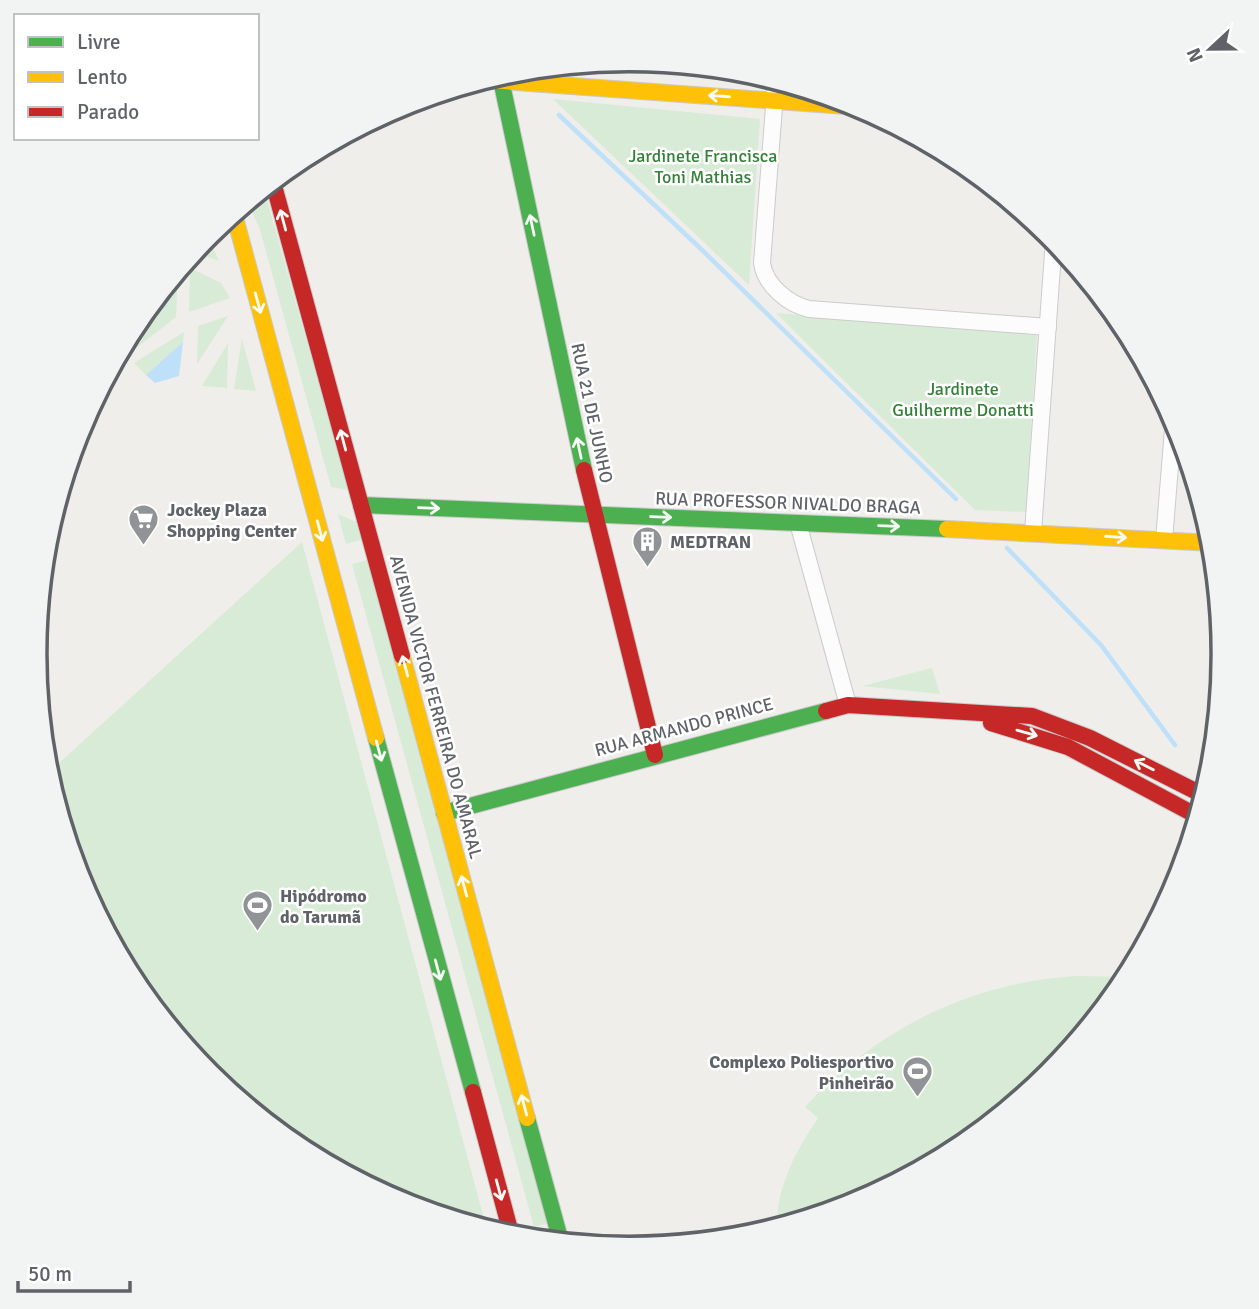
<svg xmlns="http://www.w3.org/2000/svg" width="1259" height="1309" viewBox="0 0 1259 1309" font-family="Signika,sans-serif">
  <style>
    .green { fill: #d8ebd6 }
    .water { fill: #bfe0f9 }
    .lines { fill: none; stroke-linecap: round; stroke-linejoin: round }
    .stream { stroke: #bfe0f9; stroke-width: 4.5 }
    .street-casing { stroke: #cbcccc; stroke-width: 18 }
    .fast-casing { stroke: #cacacb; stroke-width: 18 }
    .slow-casing { stroke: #cacacb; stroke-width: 18 }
    .jam-casing { stroke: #cacacb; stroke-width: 18 }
    .street { stroke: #fdfcfc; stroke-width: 16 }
    .fast { stroke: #4caf50; stroke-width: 16 }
    .slow { stroke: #ffc107; stroke-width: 16 }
    .jam { stroke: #c62828; stroke-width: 16 }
    .oneway { stroke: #f6fbf6 }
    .labels { text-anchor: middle; stroke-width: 5; stroke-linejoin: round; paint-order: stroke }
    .park-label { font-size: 18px; fill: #348238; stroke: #fff }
    .street-label { font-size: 18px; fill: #5f6368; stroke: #fff }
    .poi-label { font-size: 18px; font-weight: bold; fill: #5f6368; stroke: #fff; text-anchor: start }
    .rim { fill: none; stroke: #5f6368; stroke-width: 3.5 }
  </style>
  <rect width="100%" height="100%" fill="#efeeea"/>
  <g class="green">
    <polygon points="553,99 760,119 749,285"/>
    <polygon points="264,189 348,490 331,487 260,230 248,202"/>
    <polygon points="208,236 219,261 195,252"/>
    <polygon points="190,268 221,283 230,298 189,312"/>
    <polygon points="178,273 176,317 126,356 121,351 123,348 166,306 167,292 163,290"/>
    <polygon points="776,313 1037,335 1026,512 975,510"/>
    <polygon points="228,316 197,364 198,326"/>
    <polygon points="184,332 183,342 146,375 134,363"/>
    <polygon points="242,339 256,391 234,389"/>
    <polygon points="228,343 227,388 202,386"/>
    <polygon points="338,514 356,522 361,540 346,544"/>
    <polygon points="302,542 487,1230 402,1204 299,1149 209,1075 135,984 80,882 47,774"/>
    <polygon points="367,560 549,1223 534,1227 352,564"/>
    <polygon points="932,668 940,694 862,686"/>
    <path d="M1076 976 1128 977 1050 1075 959 1149 857 1204 777 1228C776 1187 796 1151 818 1118L805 1107C876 1029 972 982 1076 976Z"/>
  </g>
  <g class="water">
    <polygon points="163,290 167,292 166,306 123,348 135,324"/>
    <polygon points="183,342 179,376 155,383 146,375"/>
  </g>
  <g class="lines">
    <g class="stream">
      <polyline points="559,115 700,248 956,499"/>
      <polyline points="1007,548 1101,645 1175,745"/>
    </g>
    <defs>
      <g id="street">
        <path d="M776 81 762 263C765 285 788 304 809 309L1048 327"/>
        <polyline points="798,523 848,705"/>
        <polyline points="1033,532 1054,239"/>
        <polyline points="1164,540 1174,417"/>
      </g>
      <g id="fast">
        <polyline points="500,75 584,470"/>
        <polyline points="361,505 947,529"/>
        <polyline points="376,738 473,1092"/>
        <polyline points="444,813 826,711"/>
        <polyline points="527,1118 561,1242"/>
      </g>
      <g id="slow">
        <polyline points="489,80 860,107"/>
        <polyline points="234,214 376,738"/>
        <polyline points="947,529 1213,543"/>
        <polyline points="402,656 527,1118"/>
      </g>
      <g id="jam">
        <polyline points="273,182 402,656"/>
        <polyline points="584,470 655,755"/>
        <polyline points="826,711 848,705 1032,716 1090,738 1205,796"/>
        <polyline points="991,723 1068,747 1199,817"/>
        <polyline points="473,1092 512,1237"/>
      </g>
    </defs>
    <use href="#street" class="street-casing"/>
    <use href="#fast" class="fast-casing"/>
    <use href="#slow" class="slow-casing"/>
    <use href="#jam" class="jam-casing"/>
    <use href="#street" class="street"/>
    <use href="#fast" class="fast"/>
    <use href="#slow" class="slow"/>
    <use href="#jam" class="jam"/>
  </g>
  <defs><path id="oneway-shaft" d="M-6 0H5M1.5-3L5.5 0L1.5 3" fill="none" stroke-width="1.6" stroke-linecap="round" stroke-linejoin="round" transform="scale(1.75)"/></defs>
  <g class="oneway">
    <use href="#oneway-shaft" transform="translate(719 96) rotate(-176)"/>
    <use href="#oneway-shaft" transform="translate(283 220) rotate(-105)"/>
    <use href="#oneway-shaft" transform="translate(532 225) rotate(-102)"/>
    <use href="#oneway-shaft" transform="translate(258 303) rotate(75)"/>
    <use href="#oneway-shaft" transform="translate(343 440) rotate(-105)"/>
    <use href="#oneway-shaft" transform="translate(579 448) rotate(-102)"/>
    <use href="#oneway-shaft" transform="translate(429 508) rotate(2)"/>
    <use href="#oneway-shaft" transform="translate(661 517) rotate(2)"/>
    <use href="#oneway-shaft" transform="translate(889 526) rotate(2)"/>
    <use href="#oneway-shaft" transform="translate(320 531) rotate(75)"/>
    <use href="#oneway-shaft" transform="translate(1116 537) rotate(4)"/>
    <use href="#oneway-shaft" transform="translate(405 666) rotate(-105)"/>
    <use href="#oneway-shaft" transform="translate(1027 733) rotate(16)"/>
    <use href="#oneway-shaft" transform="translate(379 751) rotate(75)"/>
    <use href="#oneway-shaft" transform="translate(1144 765) rotate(-153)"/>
    <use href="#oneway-shaft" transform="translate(464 886) rotate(-105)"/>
    <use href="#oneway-shaft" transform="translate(438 970) rotate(75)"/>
    <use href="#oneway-shaft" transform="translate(524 1105) rotate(-105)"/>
    <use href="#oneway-shaft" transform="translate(499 1190) rotate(75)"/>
  </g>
  <defs>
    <symbol id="supermarket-pin" viewBox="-11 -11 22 30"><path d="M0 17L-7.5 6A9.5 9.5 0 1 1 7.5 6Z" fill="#919496" stroke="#fff"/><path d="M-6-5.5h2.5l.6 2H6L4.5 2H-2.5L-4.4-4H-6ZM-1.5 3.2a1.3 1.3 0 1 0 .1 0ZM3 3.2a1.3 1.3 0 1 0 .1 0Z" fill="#fff"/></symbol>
    <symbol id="building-pin" viewBox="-11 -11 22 30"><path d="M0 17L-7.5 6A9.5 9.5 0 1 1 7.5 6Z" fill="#919496" stroke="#fff"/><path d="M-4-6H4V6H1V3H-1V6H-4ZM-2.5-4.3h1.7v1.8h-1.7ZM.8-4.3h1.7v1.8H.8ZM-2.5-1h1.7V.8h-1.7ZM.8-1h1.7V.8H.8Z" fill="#fff"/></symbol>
    <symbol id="stadium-pin" viewBox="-11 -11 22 30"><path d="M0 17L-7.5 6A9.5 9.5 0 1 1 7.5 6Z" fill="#919496" stroke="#fff"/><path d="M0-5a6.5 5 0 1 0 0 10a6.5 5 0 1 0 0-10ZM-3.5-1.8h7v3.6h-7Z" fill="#fff"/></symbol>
  </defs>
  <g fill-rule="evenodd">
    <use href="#supermarket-pin" x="126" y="502" width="35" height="47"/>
    <use href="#building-pin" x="630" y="524" width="35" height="47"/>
    <use href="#stadium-pin" x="240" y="888" width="35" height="47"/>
    <use href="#stadium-pin" x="900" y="1054" width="35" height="47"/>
  </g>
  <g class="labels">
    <g class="park-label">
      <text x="703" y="162">Jardinete Francisca<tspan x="703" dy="21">Toni Mathias</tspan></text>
      <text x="963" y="395">Jardinete<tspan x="963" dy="21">Guilherme Donatti</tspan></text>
    </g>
    <g class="street-label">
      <text transform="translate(592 413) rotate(78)" y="6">RUA 21 DE JUNHO</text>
      <text transform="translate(788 503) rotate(2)" y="6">RUA PROFESSOR NIVALDO BRAGA</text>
      <text transform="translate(436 707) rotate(75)" y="6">AVENIDA VICTOR FERREIRA DO AMARAL</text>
      <text transform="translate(684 727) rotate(-15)" y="6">RUA ARMANDO PRINCE</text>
    </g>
    <g class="poi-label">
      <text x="167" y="516">Jockey Plaza<tspan x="167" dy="21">Shopping Center</tspan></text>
      <text x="670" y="548">MEDTRAN</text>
      <text x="280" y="902">Hipódromo<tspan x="280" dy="21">do Tarumã</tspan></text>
      <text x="894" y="1068" text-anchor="end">Complexo Poliesportivo<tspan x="894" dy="21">Pinheirão</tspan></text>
    </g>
  </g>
  <path d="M0 0H1259V1309H0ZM47 654a582 582 0 1 1 1164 0a582 582 0 1 1-1164 0Z" fill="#f2f3f3" fill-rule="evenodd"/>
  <path class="rim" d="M47 654a582 582 0 1 1 1164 0a582 582 0 1 1-1164 0Z"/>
  <rect x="14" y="14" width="245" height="126" fill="#ffffff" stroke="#bfc1c3" stroke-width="2"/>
  <rect x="28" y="37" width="35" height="10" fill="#4caf50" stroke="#bfc1c3" stroke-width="2"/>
  <text x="77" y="49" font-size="21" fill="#5f6368">Livre</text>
  <rect x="28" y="72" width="35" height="10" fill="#ffc107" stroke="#bfc1c3" stroke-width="2"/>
  <text x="77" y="84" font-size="21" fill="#5f6368">Lento</text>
  <rect x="28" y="107" width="35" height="10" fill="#c62828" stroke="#bfc1c3" stroke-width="2"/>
  <text x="77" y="119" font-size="21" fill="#5f6368">Parado</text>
  <g transform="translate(1210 49) rotate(248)" stroke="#ffffff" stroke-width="5" paint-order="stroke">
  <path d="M0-5L12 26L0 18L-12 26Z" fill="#5f6368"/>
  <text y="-10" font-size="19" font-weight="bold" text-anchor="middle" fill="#5f6368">N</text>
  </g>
  <path d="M18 1281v10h112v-10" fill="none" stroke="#5f6368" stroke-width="3.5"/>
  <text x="28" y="1281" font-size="21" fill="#5f6368" stroke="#ffffff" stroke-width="5" paint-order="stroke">50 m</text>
</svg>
